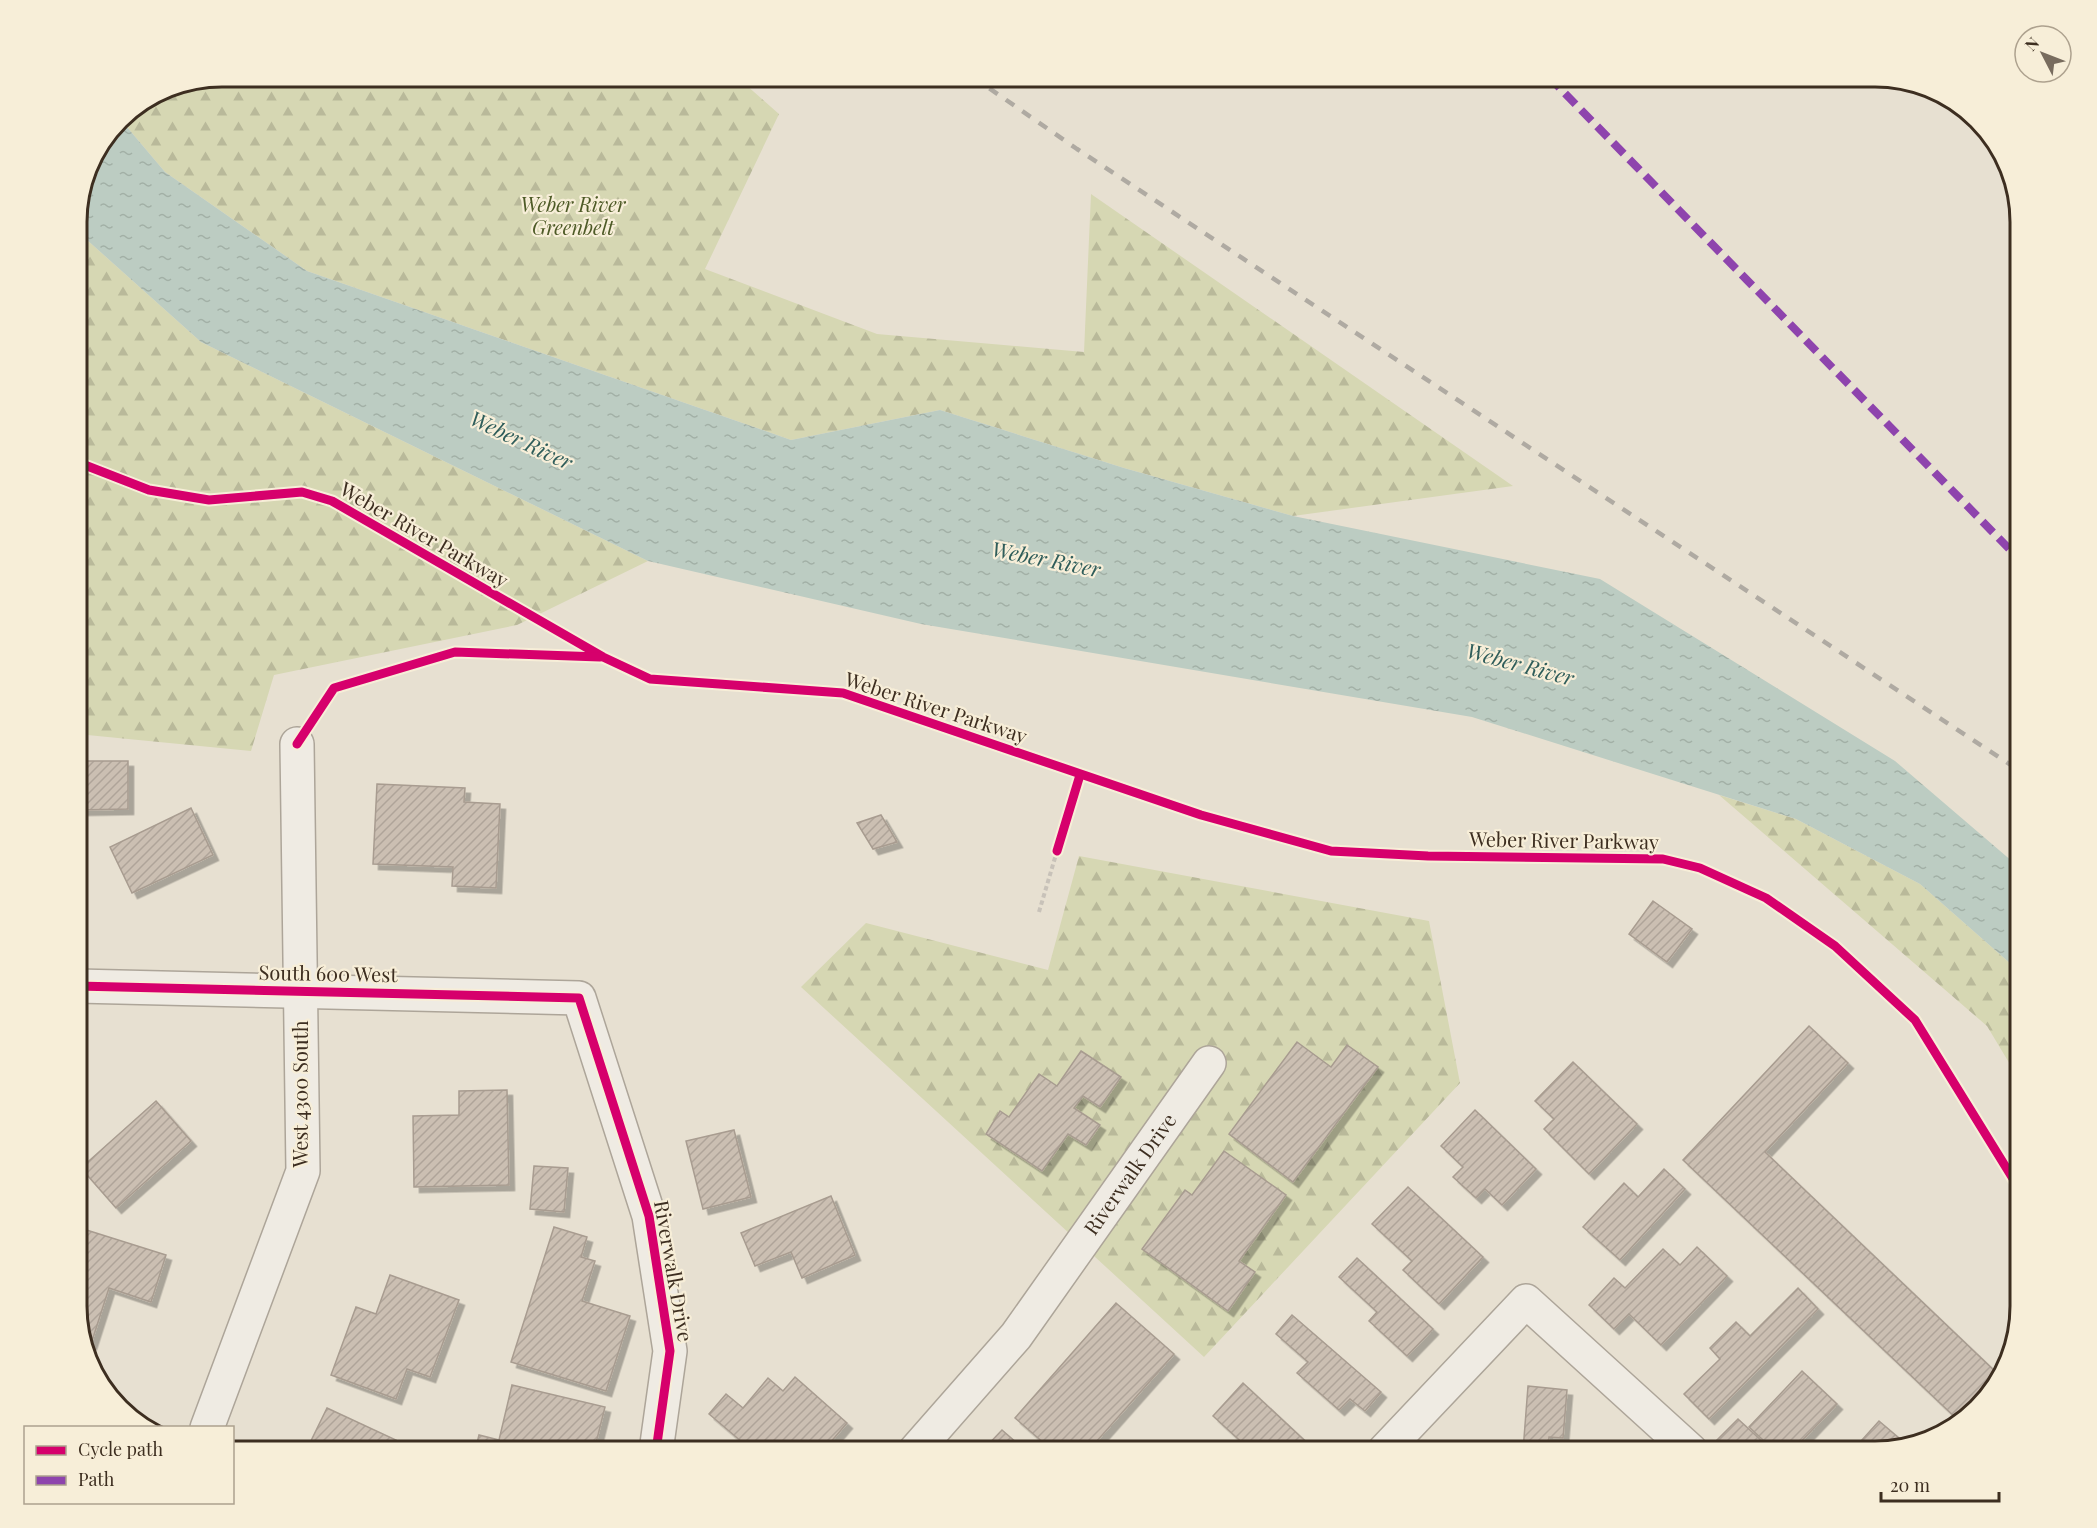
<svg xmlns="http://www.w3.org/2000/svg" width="2097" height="1528" viewBox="0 0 2097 1528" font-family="'Playfair Display',serif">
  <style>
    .forest { fill: url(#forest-firs) }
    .water { fill: url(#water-ripples) }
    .building { fill: url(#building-hatch); stroke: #a89c90; stroke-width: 1.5; filter: url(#shadow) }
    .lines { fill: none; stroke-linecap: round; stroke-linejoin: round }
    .minor-casing { stroke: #ada599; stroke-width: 36 }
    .path { stroke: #c8c2b9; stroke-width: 4; stroke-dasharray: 4.5 3; stroke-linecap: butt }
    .minor { stroke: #efebe3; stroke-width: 33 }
    .rail { stroke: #afaaa2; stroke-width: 4.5; stroke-dasharray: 10 10; stroke-linecap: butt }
    .quiet { stroke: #8e44ad; stroke-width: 8; stroke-dasharray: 15 8; stroke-linecap: butt }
    .cycleway-casing { stroke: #f7eed8; stroke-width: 13 }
    .cycleway { stroke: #d6006c; stroke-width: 9 }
    .labels { text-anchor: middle; stroke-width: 4.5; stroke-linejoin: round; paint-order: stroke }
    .park-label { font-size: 20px; font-style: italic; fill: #4d5a26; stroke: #f7eed8 }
    .street-label { font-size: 20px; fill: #3d2e20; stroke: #f7eed8 }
    .water-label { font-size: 21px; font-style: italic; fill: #2f5d5a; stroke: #f7eed8 }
    .rim { fill: none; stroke: #3d2e20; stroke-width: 3 }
  </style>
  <defs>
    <pattern id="forest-firs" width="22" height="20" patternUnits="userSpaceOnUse" patternTransform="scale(1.5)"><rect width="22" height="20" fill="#d6d7b3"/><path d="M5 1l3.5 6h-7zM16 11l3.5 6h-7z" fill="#b9b99a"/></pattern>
    <pattern id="water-ripples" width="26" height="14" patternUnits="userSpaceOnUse" patternTransform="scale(1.5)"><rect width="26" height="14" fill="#bcccc2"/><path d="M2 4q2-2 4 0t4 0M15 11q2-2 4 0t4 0" fill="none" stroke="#a2b0a6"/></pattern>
    <pattern id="building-hatch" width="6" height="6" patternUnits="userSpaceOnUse" patternTransform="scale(1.5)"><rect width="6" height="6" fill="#cbbfb2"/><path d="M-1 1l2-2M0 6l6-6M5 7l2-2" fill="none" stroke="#afa499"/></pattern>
    <filter id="shadow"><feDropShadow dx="5.5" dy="5.5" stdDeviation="0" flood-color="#0004"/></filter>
  </defs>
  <rect width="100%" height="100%" fill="#e7e0d1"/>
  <g class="forest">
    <polygon points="222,77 737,77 779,114 705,269 877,334 1084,352 1091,194 1513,486 1293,516 1124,468 940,410 791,440 307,271 165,172 121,120 126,113 167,87"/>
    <polygon points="77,231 201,342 648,561 517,625 274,675 251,751 77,734"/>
    <polygon points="1719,795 1796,819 1920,884 2020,972 2020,1081 1987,1026"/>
    <polygon points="1079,856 1429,921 1460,1083 1204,1357 801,987 866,923 1048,970"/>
  </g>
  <polygon class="water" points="121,120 165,172 307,271 791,440 940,410 1124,468 1293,516 1600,579 1895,761 2020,868 2020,972 1920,884 1796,819 1472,717 921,624 648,561 201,342 77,231 77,213 91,158"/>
  <g class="building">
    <polygon points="78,761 128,761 128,809 77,810"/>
    <polygon points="377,784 465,788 464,802 500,804 496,888 452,886 453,867 373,864"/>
    <polygon points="191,808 213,855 132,893 110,847"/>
    <polygon points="881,815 897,842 873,849 857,823"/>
    <polygon points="1653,901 1692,929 1667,962 1629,934"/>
    <polygon points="1809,1026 1848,1063 1765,1152 2000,1376 1991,1394 1959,1421 1683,1160"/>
    <polygon points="1297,1042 1331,1067 1347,1045 1378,1067 1293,1182 1229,1134"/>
    <polygon points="1081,1051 1121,1077 1100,1107 1083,1096 1074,1108 1100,1125 1086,1145 1068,1134 1042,1171 986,1134 1000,1111 1009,1117 1039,1074 1057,1086"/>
    <polygon points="1573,1062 1637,1124 1589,1174 1544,1129 1554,1119 1535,1101"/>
    <polygon points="507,1090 509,1185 414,1187 413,1116 459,1115 459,1091"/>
    <polygon points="156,1101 191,1141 116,1208 81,1168"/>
    <polygon points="1475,1110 1536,1169 1502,1205 1485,1189 1476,1198 1453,1177 1463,1167 1441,1146"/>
    <polygon points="734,1130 751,1197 703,1209 686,1141"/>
    <polygon points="1224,1151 1286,1195 1239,1261 1255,1272 1228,1311 1142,1249 1185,1190 1192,1195"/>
    <polygon points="534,1166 568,1168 564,1212 530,1209"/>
    <polygon points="1664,1169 1685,1189 1620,1260 1583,1227 1624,1183 1638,1197"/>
    <polygon points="1408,1187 1483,1257 1439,1304 1403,1270 1412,1261 1372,1224"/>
    <polygon points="831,1196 855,1255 802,1278 791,1252 755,1266 741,1233"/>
    <polygon points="77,1227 166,1255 151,1302 109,1288 91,1344 85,1342 77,1315"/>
    <polygon points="554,1227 587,1237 581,1257 595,1261 582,1301 630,1316 606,1391 511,1362"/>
    <polygon points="1697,1247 1727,1276 1661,1345 1629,1314 1614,1329 1589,1305 1614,1278 1625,1288 1663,1249 1680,1265"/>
    <polygon points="1357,1258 1433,1329 1407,1356 1369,1321 1377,1312 1339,1277"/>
    <polygon points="390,1275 459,1300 430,1377 407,1369 396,1399 331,1375 356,1307 376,1314"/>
    <polygon points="1798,1288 1818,1309 1709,1419 1684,1394 1720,1359 1710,1348 1736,1322 1750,1336"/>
    <polygon points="1116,1303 1174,1354 1088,1451 1053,1451 1015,1418"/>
    <polygon points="1292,1315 1381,1392 1365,1411 1350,1399 1339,1410 1297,1373 1308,1362 1276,1334"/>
    <polygon points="1802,1371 1837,1404 1792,1451 1775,1451 1749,1427"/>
    <polygon points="795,1377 847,1423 823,1451 734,1451 742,1442 709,1414 726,1394 743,1408 768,1378 783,1391"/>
    <polygon points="1243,1383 1316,1451 1246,1451 1249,1449 1213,1416"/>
    <polygon points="512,1385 605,1407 594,1451 475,1451 479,1435 499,1440"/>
    <polygon points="1528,1386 1567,1390 1563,1438 1549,1437 1548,1451 1523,1451"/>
    <polygon points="327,1408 396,1440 390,1451 306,1451"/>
    <polygon points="1738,1419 1765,1444 1757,1451 1725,1451 1715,1442"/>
    <polygon points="1879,1421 1906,1444 1875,1452 1852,1451"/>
    <polygon points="1002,1430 1026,1451 982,1451"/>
    <polygon points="1837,1442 1848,1451 1829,1451"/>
    <polygon points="1178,1443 1187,1451 1169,1451"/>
  </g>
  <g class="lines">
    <defs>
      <g id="minor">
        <polyline points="77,986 579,998 649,1216 670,1351 656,1451"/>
        <polyline points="207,1428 303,1171 297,744"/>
        <path id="s1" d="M915 1451 1016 1336 1209 1063"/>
        <polyline points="1384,1451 1526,1301 1691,1451"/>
      </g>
    </defs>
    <use href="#minor" class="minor-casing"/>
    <polyline class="path" points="1039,912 1057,851"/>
    <use href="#minor" class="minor"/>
    <polyline class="rail" points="973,77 1077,149 2020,771"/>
    <polyline class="quiet" points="1549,77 2020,560"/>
    <defs>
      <g id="cycleway">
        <polyline points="77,462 149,490 209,500 302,492 332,501 603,657 650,679 843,693 1201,815 1331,851 1428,856 1663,859 1700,868 1766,898 1835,946 1915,1020 2020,1190"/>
        <polyline points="297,744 334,688 455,652 600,657"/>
        <polyline points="1057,851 1080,775"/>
        <polyline points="77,986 579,998 649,1216 670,1351 656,1451"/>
      </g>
    </defs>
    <use href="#cycleway" class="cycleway-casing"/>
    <use href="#cycleway" class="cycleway"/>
  </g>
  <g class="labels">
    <g class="park-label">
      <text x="573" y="212">Weber River<tspan x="573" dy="23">Greenbelt</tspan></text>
    </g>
    <g class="street-label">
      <text transform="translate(424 535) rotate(30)" y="7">Weber River Parkway</text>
      <text transform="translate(936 708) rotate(18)" y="7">Weber River Parkway</text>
      <text transform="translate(1564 841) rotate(1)" y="7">Weber River Parkway</text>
      <text transform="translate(328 974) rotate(1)" y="7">South 600 West</text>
      <text transform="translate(301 1094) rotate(-90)" y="7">West 4300 South</text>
      <text dy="7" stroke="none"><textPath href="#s1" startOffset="351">Riverwalk Drive</textPath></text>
      <text transform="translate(673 1271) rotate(80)" y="7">Riverwalk Drive</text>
    </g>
    <g class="water-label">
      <text transform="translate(521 441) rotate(25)" y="7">Weber River</text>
      <text transform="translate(1046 560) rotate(11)" y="7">Weber River</text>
      <text transform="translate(1520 665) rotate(15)" y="7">Weber River</text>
    </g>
  </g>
  <path d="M0 0H2097V1528H0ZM222 87H1875A135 135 0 0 1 2010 222V1306A135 135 0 0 1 1875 1441H222A135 135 0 0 1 87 1306V222A135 135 0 0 1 222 87Z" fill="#f7eed8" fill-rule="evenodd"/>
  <path class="rim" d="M222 87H1875A135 135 0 0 1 2010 222V1306A135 135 0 0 1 1875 1441H222A135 135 0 0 1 87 1306V222A135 135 0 0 1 222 87Z"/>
  <rect x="24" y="1426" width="210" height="78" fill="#f7eed8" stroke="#ada18e" stroke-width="1.5"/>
  <rect x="36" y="1446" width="30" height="9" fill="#d6006c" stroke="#ada18e" stroke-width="1.5"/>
  <text x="78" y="1456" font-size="18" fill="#3d2e20">Cycle path</text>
  <rect x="36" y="1476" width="30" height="9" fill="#8e44ad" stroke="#ada18e" stroke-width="1.5"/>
  <text x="78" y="1486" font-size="18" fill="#3d2e20">Path</text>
  <g transform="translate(2043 54) rotate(312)"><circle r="28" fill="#f7eed8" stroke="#ada18e" stroke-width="1.5"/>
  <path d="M0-4.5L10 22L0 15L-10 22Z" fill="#786c5e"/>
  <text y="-9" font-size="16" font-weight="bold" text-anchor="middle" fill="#3d2e20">N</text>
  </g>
  <path d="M1881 1492v9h118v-9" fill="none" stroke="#3d2e20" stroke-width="3"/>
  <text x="1890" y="1492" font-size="18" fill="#3d2e20" stroke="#f7eed8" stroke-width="4.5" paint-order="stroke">20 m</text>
</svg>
